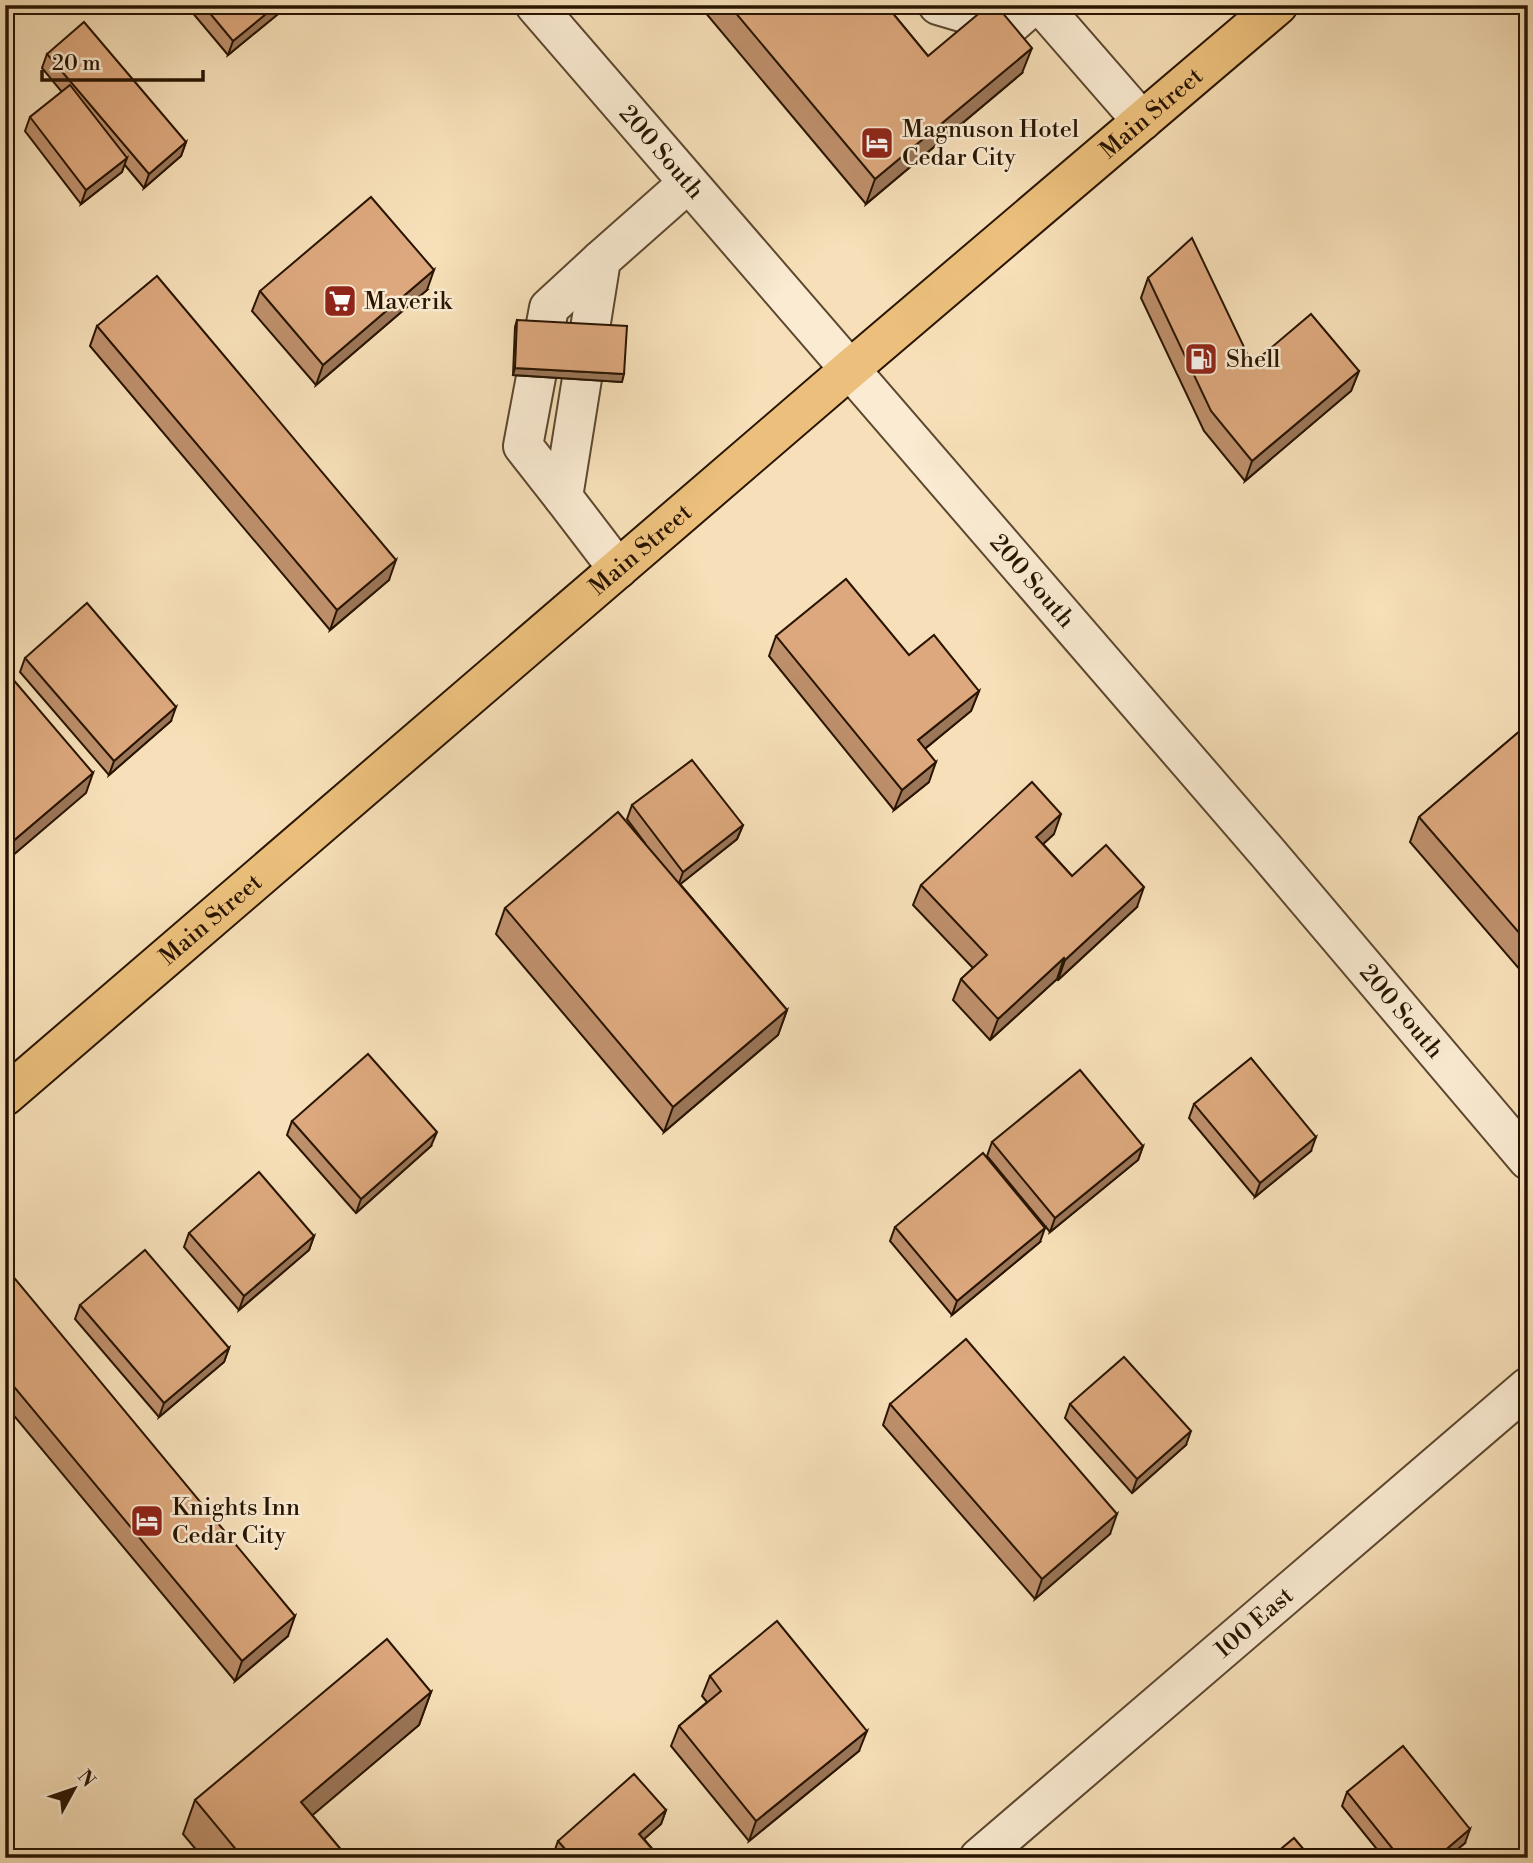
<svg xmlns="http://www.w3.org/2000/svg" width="1533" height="1863" viewBox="0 0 1533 1863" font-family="'Libre Bodoni',serif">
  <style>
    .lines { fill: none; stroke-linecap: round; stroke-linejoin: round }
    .minor-casing { stroke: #5c472f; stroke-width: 42 }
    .major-casing { stroke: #281401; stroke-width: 42 }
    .minor { stroke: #faebd2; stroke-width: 38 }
    .major { stroke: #ecc07c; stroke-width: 38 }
    .wall { fill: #be906c; stroke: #281401; stroke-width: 2 }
    .shaded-wall { fill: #9b7658; stroke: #281401; stroke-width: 2 }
    .building { fill: #dda87d; stroke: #281401; stroke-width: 2 }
    .labels { text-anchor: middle; stroke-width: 5; stroke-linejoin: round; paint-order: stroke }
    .street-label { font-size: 24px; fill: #281401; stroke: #faebd2 }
    .poi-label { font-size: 24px; fill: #281401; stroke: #faebd2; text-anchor: start }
  </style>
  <rect width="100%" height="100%" fill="#f7e0b9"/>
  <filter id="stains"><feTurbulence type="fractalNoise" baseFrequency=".00286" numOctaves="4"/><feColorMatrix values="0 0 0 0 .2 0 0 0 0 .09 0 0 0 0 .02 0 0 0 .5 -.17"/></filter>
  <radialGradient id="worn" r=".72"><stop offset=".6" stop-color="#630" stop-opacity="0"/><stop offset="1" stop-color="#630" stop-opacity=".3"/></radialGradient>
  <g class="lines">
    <defs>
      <g id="minor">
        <path id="s1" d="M535 5 1267 852 1528 1160"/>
        <polyline points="938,5 1009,26 1033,5"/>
        <polyline points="1041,5 1142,121"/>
        <polyline points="563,497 523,446 549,308 601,260"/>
        <polyline points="618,569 563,497 601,260 688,183"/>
        <path id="s2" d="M979 1858 1528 1387"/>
      </g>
      <g id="major">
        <path id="s3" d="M5 1096 849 370 1278 5"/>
      </g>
    </defs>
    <use href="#minor" class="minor-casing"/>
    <use href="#major" class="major-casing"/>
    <use href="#minor" class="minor"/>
    <use href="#major" class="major"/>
  </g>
  <g class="wall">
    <polygon points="186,5 289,5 228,55"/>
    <polygon points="699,5 886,5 928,56 1022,73 866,204"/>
    <polygon points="47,54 186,142 181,156 144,188 124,164 122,172 81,204 25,131 30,117 62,92 42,68"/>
    <polygon points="1148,278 1252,364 1359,371 1351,391 1245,481 1204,431 1141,298"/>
    <polygon points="427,290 316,385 252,311 260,291"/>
    <polygon points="517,320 622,382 513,375 515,327"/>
    <polygon points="97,326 389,580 330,630 90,346"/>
    <polygon points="776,636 909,655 979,691 971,711 925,749 929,782 894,810 769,656"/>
    <polygon points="25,658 171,721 109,775 20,672"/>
    <polygon points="1528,724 1528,979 1410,842 1419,817"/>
    <polygon points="632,805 743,825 737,839 680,884 787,1010 778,1035 664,1132 496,934 505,908 645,843 627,819"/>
    <polygon points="1054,834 1043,844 1072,876 1137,907 1058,980 1057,979 990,1040 953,1000 961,979 973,968 913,905 921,885"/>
    <polygon points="1194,1104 1311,1151 1255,1197 1189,1118"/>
    <polygon points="292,1121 431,1146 356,1213 287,1135"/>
    <polygon points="992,1142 1143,1146 1138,1160 1050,1232 987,1156"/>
    <polygon points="895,1227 1040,1242 952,1315 890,1241"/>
    <polygon points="189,1233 314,1236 309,1250 239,1310 184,1247"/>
    <polygon points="5,1269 288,1636 235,1681 5,1405"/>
    <polygon points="80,1305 229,1348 224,1362 159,1417 75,1319"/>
    <polygon points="890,1404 1110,1534 1035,1599 883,1425"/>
    <polygon points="1070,1404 1186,1445 1132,1493 1065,1418"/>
    <polygon points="710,1676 859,1751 749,1841 671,1746 679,1726 707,1702 702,1696"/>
    <polygon points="431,1692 419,1725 312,1815 348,1858 203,1858 183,1834 195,1800"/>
    <polygon points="1347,1792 1465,1843 1447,1858 1384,1858 1342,1806"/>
    <polygon points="666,1810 661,1824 644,1839 660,1858 555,1858 553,1855 558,1841"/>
  </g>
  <g class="shaded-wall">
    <polygon points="277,5 289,5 228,55 233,41"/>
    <polygon points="1032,48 1022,73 866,204 875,179"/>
    <polygon points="186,142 181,156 144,188 149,174"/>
    <polygon points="127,158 122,172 81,204 86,190"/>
    <polygon points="434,270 427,290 316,385 323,365"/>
    <polygon points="515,368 624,374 622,382 513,375"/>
    <polygon points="1359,371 1351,391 1245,481 1252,461"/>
    <polygon points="396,560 389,580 330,630 337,610"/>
    <polygon points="979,691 971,711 911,760 918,740"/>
    <polygon points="176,707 171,721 109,775 114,761"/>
    <polygon points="936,762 929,782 894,810 902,790"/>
    <polygon points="93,773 86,793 5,862 5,848"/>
    <polygon points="1061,814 1054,834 1029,857 1036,837"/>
    <polygon points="743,825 737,839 678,886 683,872"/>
    <polygon points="1144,887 1137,907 1058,980 1065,960"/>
    <polygon points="1064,958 1057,979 990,1040 998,1019"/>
    <polygon points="787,1010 778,1035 664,1132 673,1107"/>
    <polygon points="437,1132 431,1146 356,1213 361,1199"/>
    <polygon points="1316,1137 1311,1151 1255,1197 1260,1183"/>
    <polygon points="1143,1146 1138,1160 1050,1232 1055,1218"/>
    <polygon points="1045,1228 1040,1242 952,1315 957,1301"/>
    <polygon points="314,1236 309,1250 239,1310 244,1296"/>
    <polygon points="229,1348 224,1362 159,1417 164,1403"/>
    <polygon points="1191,1431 1186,1445 1132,1493 1137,1479"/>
    <polygon points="1117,1514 1110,1534 1035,1599 1042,1579"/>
    <polygon points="295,1616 288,1636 235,1681 242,1661"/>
    <polygon points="431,1692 419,1725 289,1835 301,1802"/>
    <polygon points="867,1731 859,1751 749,1841 756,1821"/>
    <polygon points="666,1810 661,1824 634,1848 639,1834"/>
    <polygon points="1470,1829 1465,1843 1447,1858 1436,1858"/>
  </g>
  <g class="building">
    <polygon points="203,5 277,5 233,41"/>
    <polygon points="729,5 886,5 928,56 989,5 996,5 1032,48 875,179"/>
    <polygon points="84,22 186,142 149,174 47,54"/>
    <polygon points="70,85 127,158 86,190 30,117"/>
    <polygon points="371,197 434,270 323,365 260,291"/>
    <polygon points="1192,238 1252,364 1311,314 1359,371 1252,461 1211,411 1148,278"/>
    <polygon points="157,276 396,560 337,610 97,326"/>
    <polygon points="517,320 627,326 624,374 515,368"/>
    <polygon points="846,579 909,655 934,635 979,691 918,740 936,762 902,790 776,636"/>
    <polygon points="87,603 176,707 114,761 25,658"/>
    <polygon points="5,670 93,773 5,848"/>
    <polygon points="1528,724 1528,943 1419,817"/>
    <polygon points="692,760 743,825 683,872 632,805"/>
    <polygon points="1032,782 1061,814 1036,837 1072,876 1106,845 1144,887 1065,960 1064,958 998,1019 961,979 987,955 921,885"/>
    <polygon points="618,812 787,1010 673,1107 505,908"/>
    <polygon points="368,1054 437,1132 361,1199 292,1121"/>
    <polygon points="1251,1058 1316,1137 1260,1183 1194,1104"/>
    <polygon points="1080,1070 1143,1146 1055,1218 992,1142"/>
    <polygon points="983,1153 1045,1228 957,1301 895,1227"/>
    <polygon points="259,1172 314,1236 244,1296 189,1233"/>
    <polygon points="145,1250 229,1348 164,1403 80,1305"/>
    <polygon points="6,1268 295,1616 242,1661 5,1376"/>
    <polygon points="966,1339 1117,1514 1042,1579 890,1404"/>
    <polygon points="1124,1357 1191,1431 1137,1479 1070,1404"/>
    <polygon points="777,1621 867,1731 756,1821 679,1726 721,1691 710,1676"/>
    <polygon points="387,1639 431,1692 301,1802 348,1858 243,1858 195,1800"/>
    <polygon points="1403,1746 1470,1829 1436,1858 1400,1858 1347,1792"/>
    <polygon points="634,1774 666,1810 639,1834 660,1858 573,1858 558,1841"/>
    <polygon points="1294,1838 1311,1858 1270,1858"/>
  </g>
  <defs>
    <symbol id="hotel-square" viewBox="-11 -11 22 22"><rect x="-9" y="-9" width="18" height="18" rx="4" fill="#8f2418" stroke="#faebd2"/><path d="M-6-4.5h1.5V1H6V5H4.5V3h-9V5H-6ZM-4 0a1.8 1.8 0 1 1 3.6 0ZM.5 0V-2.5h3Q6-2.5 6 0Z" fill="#fff"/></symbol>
    <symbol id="supermarket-square" viewBox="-11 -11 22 22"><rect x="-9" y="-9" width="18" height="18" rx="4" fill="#8f2418" stroke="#faebd2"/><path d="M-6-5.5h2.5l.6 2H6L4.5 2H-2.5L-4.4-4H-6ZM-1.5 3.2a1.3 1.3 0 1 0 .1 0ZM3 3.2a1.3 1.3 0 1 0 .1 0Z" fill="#fff"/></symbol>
    <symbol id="fuel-square" viewBox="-11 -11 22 22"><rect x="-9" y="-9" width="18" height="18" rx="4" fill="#8f2418" stroke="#faebd2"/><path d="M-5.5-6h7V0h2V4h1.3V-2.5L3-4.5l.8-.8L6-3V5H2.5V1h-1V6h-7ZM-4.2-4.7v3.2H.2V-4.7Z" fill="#fff"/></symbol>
  </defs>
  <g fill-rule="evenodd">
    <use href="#hotel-square" x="858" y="124" width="38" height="38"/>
    <use href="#supermarket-square" x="321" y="282" width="38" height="38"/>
    <use href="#fuel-square" x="1182" y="340" width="38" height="38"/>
    <use href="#hotel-square" x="128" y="1502" width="38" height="38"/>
  </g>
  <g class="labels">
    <g class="street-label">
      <text dy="8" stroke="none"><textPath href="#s3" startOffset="1510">Main Street</textPath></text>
      <text dy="8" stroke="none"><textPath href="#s1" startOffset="194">200 South</textPath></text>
      <text dy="8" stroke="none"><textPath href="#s3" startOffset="838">Main Street</textPath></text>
      <text dy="8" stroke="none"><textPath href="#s1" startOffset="761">200 South</textPath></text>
      <text dy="8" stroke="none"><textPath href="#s3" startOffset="271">Main Street</textPath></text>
      <text dy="8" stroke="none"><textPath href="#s1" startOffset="1328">200 South</textPath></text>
      <text dy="8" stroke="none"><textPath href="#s2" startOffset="362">100 East</textPath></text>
    </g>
    <g class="poi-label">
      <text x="902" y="137">Magnuson Hotel<tspan x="902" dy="28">Cedar City</tspan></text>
      <text x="364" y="309">Maverik</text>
      <text x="1226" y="367">Shell</text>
      <text x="172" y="1515">Knights Inn<tspan x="172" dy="28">Cedar City</tspan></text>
    </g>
  </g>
  <rect width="1533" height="1863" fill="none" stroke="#f7e0b9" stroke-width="28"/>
  <rect x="7" y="7" width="1519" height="1849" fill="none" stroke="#281401" stroke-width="3.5"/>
  <rect x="14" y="14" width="1505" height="1835" fill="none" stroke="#281401" stroke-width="2"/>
  <g transform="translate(74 1789) rotate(50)" stroke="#faebd2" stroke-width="5" paint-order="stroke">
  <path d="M0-5L12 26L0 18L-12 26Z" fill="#281401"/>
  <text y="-10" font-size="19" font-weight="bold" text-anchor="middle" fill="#281401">N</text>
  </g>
  <path d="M42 70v10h161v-10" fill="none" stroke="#281401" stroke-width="3.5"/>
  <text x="52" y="70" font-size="21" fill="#281401" stroke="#faebd2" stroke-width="5" paint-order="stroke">20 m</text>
  <rect width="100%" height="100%" filter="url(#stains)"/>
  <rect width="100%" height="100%" fill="url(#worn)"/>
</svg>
